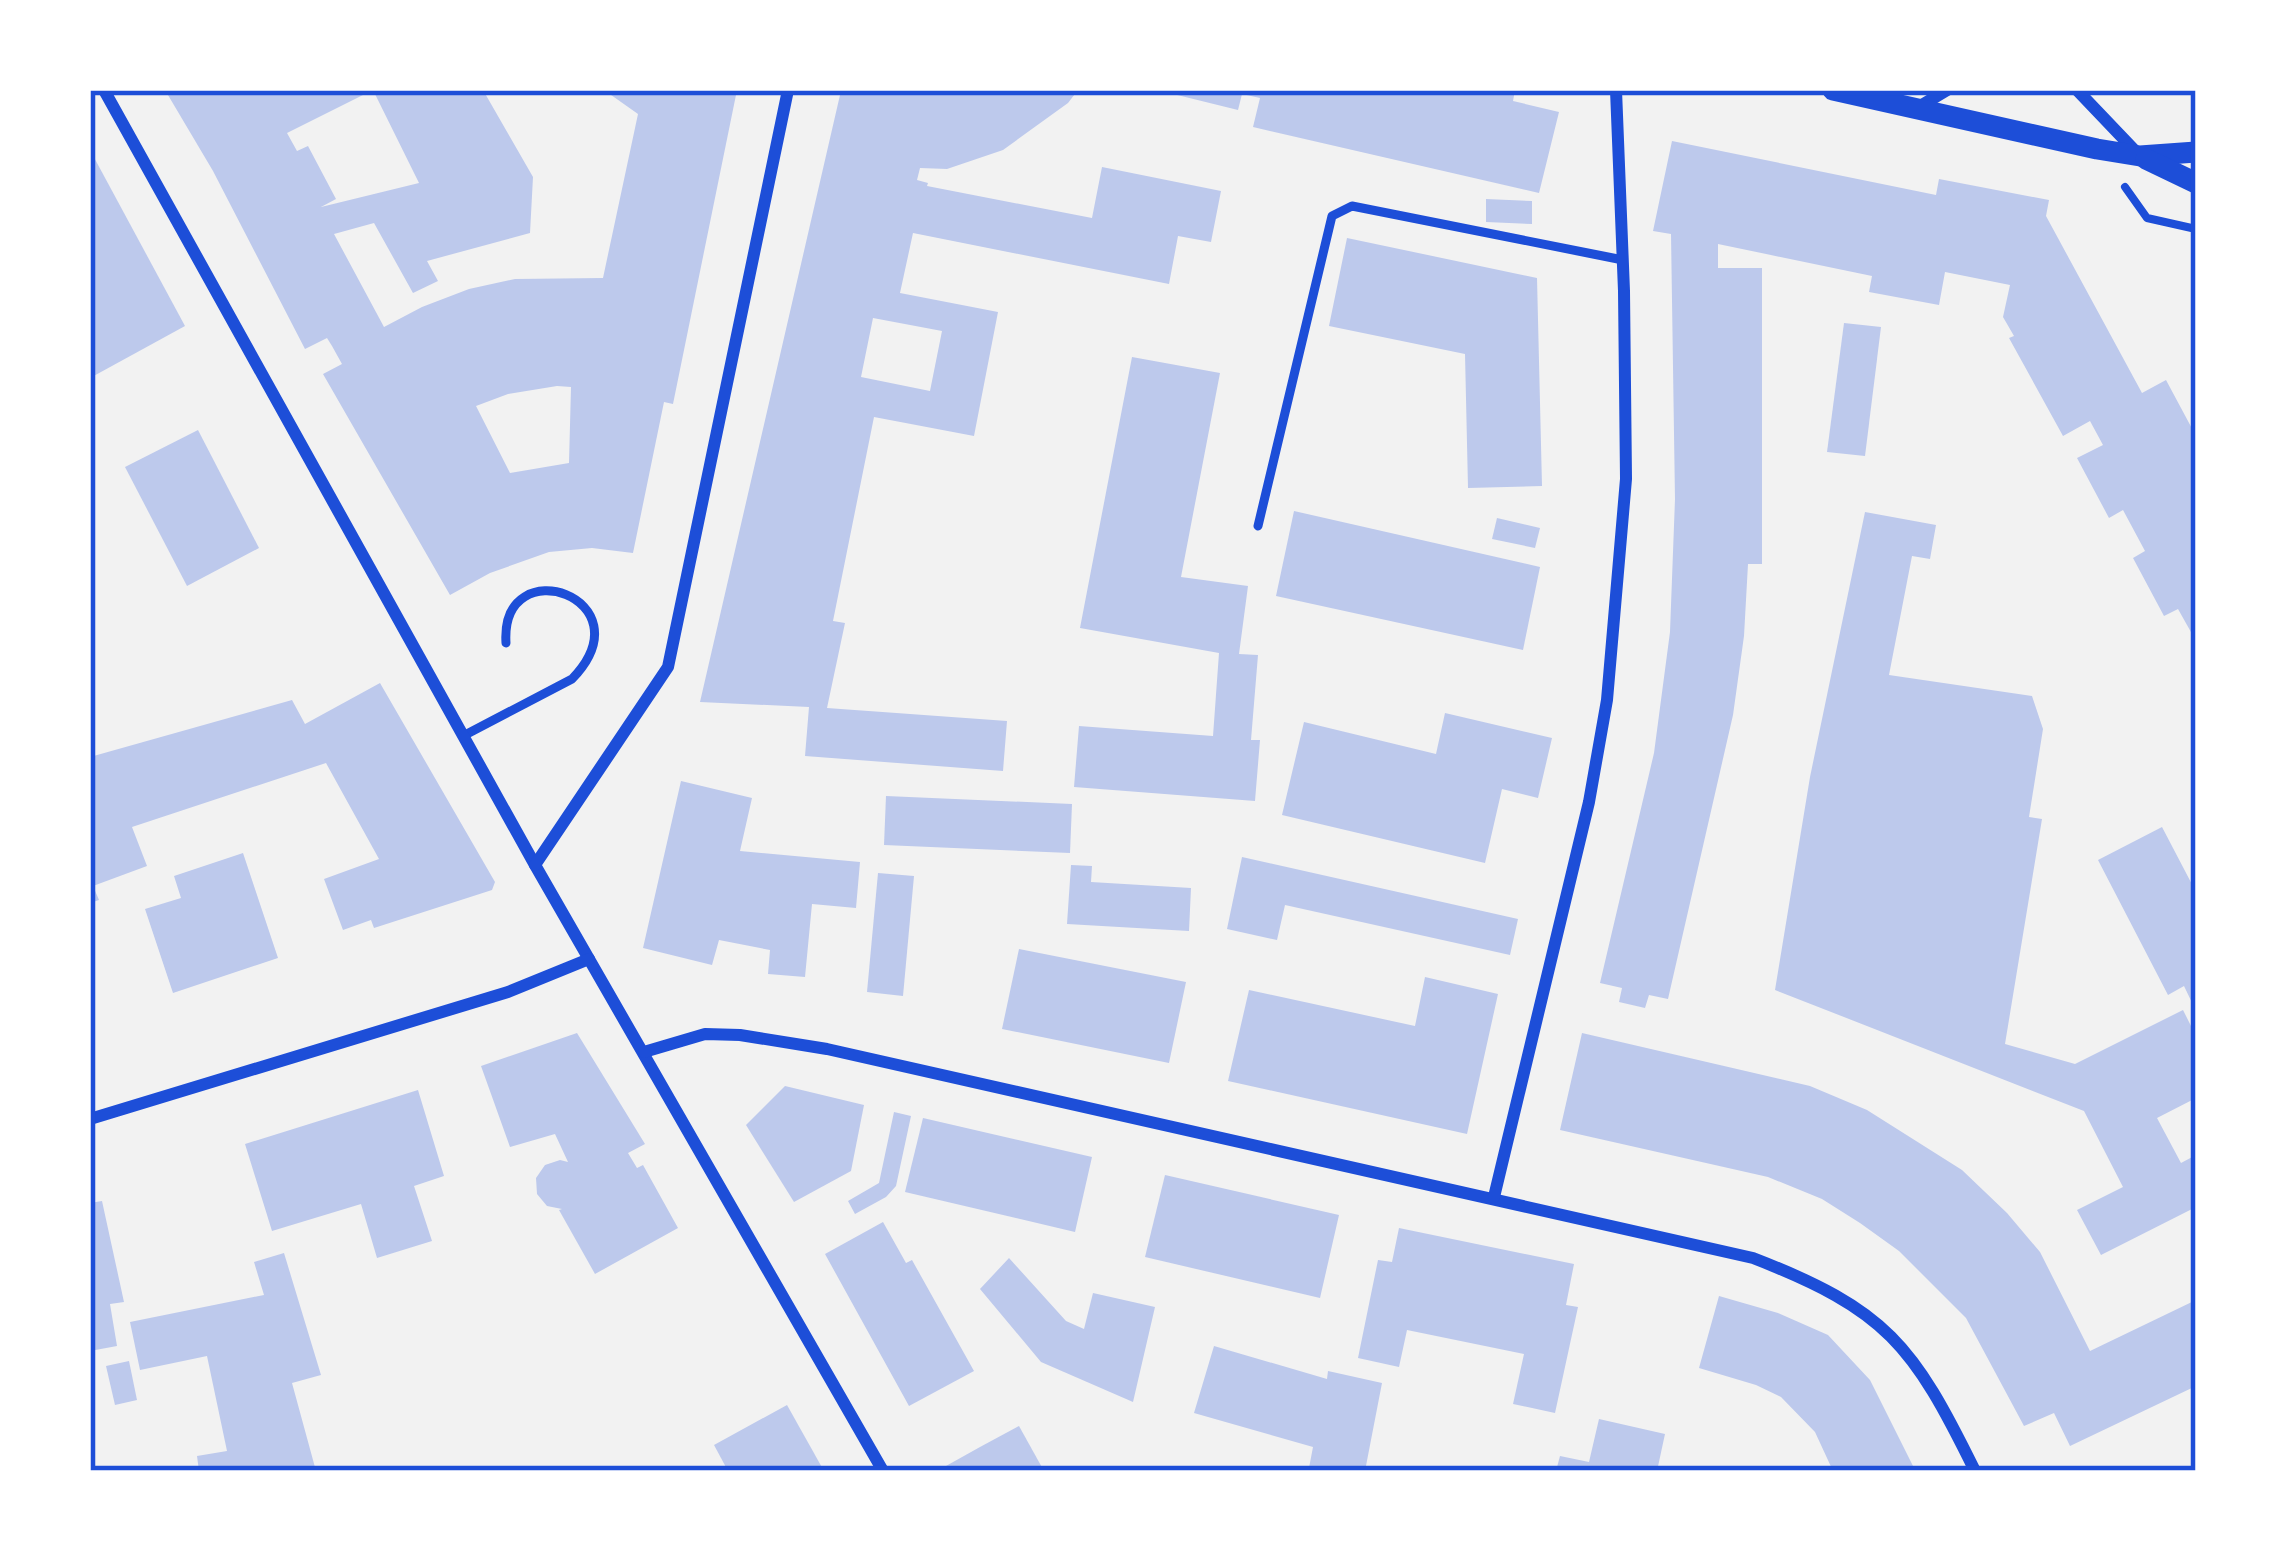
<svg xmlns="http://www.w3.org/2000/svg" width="2286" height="1561" viewBox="0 0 2286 1561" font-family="'Roboto Condensed',sans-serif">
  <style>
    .building { fill: #bdc9ec; fill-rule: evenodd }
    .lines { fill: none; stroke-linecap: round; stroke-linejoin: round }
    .path { stroke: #1d4ed8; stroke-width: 8 }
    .service { stroke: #1d4ed8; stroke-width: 9 }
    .minor { stroke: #1d4ed8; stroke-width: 12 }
    .tertiary { stroke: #1d4ed8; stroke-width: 21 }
    .neatline { fill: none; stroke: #1d4ed8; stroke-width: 4.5 }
  </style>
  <rect width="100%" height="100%" fill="#f2f2f2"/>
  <g class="building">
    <path d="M165 90H483L533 177 530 233 427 261 438 281 413 293 374 223 334 234 384 327 422 307 469 289 515 279 603 278 638 114 604 90H737L673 404 664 402 633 553 592 548 549 552 490 573 450 595 323 374 342 364 332 346 327 338 305 349 213 171ZM373 90 419 183 321 207 336 199 308 146 297 151 287 133ZM557 386 571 387 569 463 510 473 476 406 508 394Z"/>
    <path d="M887 90H1078L1068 103 1003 150 947 169 920 168 917 180 928 183 927 186 1092 218 1102 167 1221 191 1211 242 1178 236 1169 284 913 233 900 293 998 312 974 436 874 417 833 621 845 623 827 708 1007 721 1003 771 805 756 809 707 700 702 840 95ZM873 318 942 331 930 391 861 377Z"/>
    <polygon points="1157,90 1515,90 1513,101 1559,112 1539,193 1253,127 1260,98 1242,94 1238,110"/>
    <polygon points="1672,141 1936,195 1939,179 2049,200 2046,216 2142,393 2166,380 2196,436 2196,641 2178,609 2164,616 2133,558 2145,551 2123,510 2109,518 2077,458 2103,445 2090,421 2063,436 2009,338 2014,336 2003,317 2010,285 1945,272 1939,305 1869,292 1872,276 1718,244 1718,268 1762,268 1762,564 1748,564 1744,636 1733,715 1668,999 1649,995 1645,1008 1619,1002 1622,988 1600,983 1654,753 1670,632 1675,499 1671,234 1653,231"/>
    <polygon points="90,150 185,326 90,378"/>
    <polygon points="1486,199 1532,201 1532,224 1486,222"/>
    <polygon points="1347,238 1537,278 1542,486 1468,488 1465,354 1329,326"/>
    <polygon points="1844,323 1881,327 1865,456 1827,452"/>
    <polygon points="1132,357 1220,373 1181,577 1248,586 1239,654 1258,655 1251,740 1260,740 1255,801 1074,787 1079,726 1213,736 1219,653 1080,628"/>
    <polygon points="198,430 259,548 187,586 125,467"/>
    <polygon points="1294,511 1540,567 1523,650 1276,596"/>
    <polygon points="1865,512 1936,525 1930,559 1912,556 1889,675 2032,696 2043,729 2029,817 2042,819 2005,1044 2075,1064 2183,1010 2196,1036 2196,1098 2157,1118 2181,1163 2196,1155 2196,1207 2101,1255 2077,1210 2123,1187 2084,1111 1775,990 1810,777"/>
    <polygon points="1497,518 1540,528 1535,548 1492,539"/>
    <polygon points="380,683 495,882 492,890 374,928 371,920 343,930 324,879 379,859 326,763 132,827 147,866 93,886 99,900 90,903 90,757 292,700 305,724"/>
    <polygon points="1445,713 1552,738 1538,798 1502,789 1485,863 1282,815 1304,722 1436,754"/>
    <polygon points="681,781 752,798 740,851 860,862 856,908 812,904 805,977 768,974 770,950 719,940 712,965 643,948"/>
    <polygon points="886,796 1072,804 1070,853 884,845"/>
    <polygon points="2162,827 2196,892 2196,1011 2184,986 2168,995 2098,860"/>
    <polygon points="243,853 278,958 173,993 145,909 181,898 174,876"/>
    <polygon points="1242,857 1518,919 1510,955 1285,905 1277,940 1227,929"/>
    <polygon points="1071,865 1092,866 1091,882 1191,888 1189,931 1067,924"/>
    <polygon points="878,873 914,876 903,996 867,992"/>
    <polygon points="1019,949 1186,982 1169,1063 1002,1029"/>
    <polygon points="1425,977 1498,994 1467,1134 1228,1081 1249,990 1415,1026"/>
    <polygon points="577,1033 645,1144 628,1153 637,1168 643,1165 678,1228 595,1274 559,1210 562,1209 547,1206 537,1194 536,1178 545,1165 560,1160 568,1162 555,1134 510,1147 481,1066"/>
    <polygon points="1582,1033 1810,1086 1867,1110 1962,1170 2007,1213 2040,1252 2090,1351 2196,1300 2196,1386 2070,1446 2054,1413 2024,1426 1966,1318 1899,1251 1860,1223 1822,1199 1768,1177 1560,1130"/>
    <polygon points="785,1086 864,1105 851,1171 794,1202 746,1125"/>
    <polygon points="418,1090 444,1176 414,1186 432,1241 377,1258 361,1204 272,1231 245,1144"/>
    <polygon points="894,1112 911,1116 896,1186 886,1197 855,1214 848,1201 879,1183"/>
    <polygon points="923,1118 1092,1157 1075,1232 905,1192"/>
    <polygon points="1165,1175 1339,1215 1320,1298 1145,1257"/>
    <polygon points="102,1201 124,1302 110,1304 117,1346 90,1351 90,1203"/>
    <polygon points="883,1222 906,1263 912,1260 974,1371 909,1406 825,1254"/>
    <polygon points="1399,1228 1574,1264 1566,1305 1578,1307 1555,1413 1513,1404 1524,1354 1407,1330 1399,1367 1358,1358 1378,1260 1392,1262"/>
    <polygon points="284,1253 321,1375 292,1383 316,1471 199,1471 197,1456 227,1451 207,1356 140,1370 130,1322 264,1295 254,1262"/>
    <polygon points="1009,1258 1066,1321 1084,1329 1093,1293 1155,1307 1133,1402 1041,1362 980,1289"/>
    <polygon points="1719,1296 1778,1313 1828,1335 1870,1380 1913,1466 1904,1471 1833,1471 1815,1432 1781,1397 1756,1385 1699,1368"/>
    <polygon points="1214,1346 1327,1379 1328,1371 1382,1383 1365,1471 1309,1468 1313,1447 1194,1413"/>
    <polygon points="129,1361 137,1400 115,1405 106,1366"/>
    <polygon points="787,1405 824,1471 728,1471 714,1445"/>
    <polygon points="1599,1419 1665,1434 1657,1471 1556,1471 1560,1456 1589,1462"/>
    <polygon points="1019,1426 1044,1471 937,1471 980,1447"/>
  </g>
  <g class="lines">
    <g class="path">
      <polyline points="824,90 842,90"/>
      <polyline points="2194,90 2196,91"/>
      <polyline points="2125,187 2147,218 2196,229"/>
    </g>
    <g class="service">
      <polyline points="1258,526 1332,216 1352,206 1623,260"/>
      <path d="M463 736 572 679C650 598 500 547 506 643"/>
    </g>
    <g class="minor">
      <polyline points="104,90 535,865 883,1471"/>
      <polyline points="2077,90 2139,155"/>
      <polyline points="1917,108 1947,90"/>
      <polyline points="535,865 668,667 788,90"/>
      <path d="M644 1052 705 1034 740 1035 827 1049 1753 1258C1887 1310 1913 1345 1975 1471"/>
      <polyline points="90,1119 508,992 589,959"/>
      <polyline points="1494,1197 1589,802 1607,700 1626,479 1624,291 1616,90"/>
    </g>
    <g class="tertiary">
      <polyline points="1833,90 2097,149 2140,156 2196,152"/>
      <polyline points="2146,159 2196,183"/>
    </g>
  </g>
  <rect width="2286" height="1561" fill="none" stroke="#ffffff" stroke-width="186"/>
  <rect x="93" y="93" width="2100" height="1375" class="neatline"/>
</svg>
